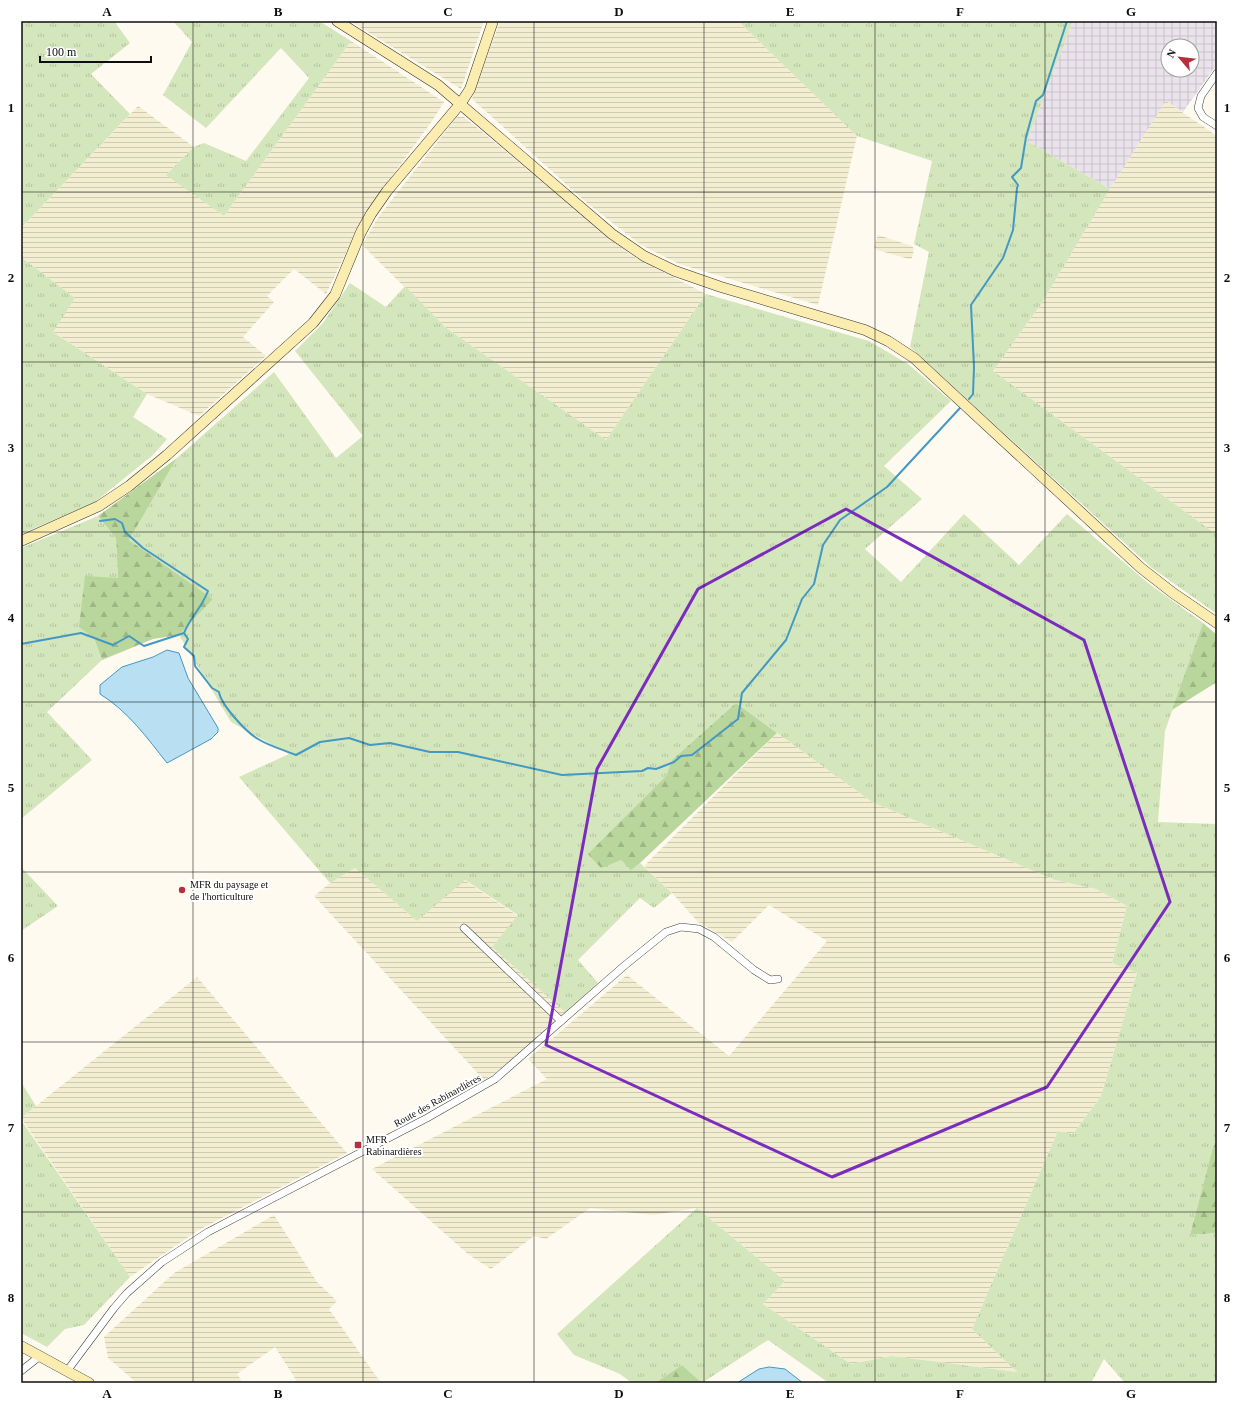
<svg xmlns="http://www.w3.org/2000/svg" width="1238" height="1404" viewBox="0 0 1238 1404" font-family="'Times New Roman',serif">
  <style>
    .industrial { fill: url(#industrial-grid); fill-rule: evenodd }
    .farmland { fill: url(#farmland-rules) }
    .grass { fill: url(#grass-tufts) }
    .forest { fill: url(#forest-firs) }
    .water { fill: #b8e0f2; stroke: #4398c4 }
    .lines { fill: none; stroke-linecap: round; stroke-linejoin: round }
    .stream { stroke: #4398c4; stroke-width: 2 }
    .street-casing { stroke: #414141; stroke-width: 8 }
    .secondary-casing { stroke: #303030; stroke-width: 11 }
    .street { stroke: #fff; stroke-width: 7 }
    .secondary { stroke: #faedaf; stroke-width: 10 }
    .marked { fill: none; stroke: #7b2cbf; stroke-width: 3; stroke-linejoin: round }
    .grid { fill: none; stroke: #0e0e0e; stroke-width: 1; stroke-opacity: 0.55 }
    .poi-dot { fill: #b52f3d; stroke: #fff; stroke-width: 1.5 }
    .labels { text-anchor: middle; stroke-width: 4; stroke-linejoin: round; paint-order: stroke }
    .poi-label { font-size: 10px; fill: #0e0e0e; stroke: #fff; text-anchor: start }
    .street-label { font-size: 10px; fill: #0e0e0e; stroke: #fff }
    .neatline { fill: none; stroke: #0e0e0e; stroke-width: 1.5 }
    .grid-label { font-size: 13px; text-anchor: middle; font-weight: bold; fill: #0e0e0e }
  </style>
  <defs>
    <pattern id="industrial-grid" width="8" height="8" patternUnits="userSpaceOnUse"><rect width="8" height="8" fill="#eae3ec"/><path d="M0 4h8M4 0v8" fill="none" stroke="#c8c2c9"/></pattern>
    <pattern id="farmland-rules" width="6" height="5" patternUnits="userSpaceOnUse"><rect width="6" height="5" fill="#f3eed1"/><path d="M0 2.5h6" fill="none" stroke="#cfcbb2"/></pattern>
    <pattern id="grass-tufts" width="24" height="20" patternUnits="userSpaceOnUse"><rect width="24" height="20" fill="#d4e6bb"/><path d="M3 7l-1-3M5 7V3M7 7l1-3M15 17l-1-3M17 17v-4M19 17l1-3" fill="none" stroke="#b5c4a0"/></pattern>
    <pattern id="forest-firs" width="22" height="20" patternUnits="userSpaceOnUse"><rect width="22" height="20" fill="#b9d69c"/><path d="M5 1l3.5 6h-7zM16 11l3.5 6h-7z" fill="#9eb685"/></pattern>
  </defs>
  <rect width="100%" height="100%" fill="#fefaf0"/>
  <path class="industrial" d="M1073 21H1217V64L1183 112 1166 101 1110 189 1027 141ZM1168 46H1192V70H1168Z"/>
  <g class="farmland">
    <polygon points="350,21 484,21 461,89"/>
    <polygon points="500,21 738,21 857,136 818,305 679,264 641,245 587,203 472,99"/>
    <polygon points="351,41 444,102 432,121 365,213 326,294 294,269 267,296 274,302 243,337 266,356 199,416 147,394 52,331 75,298 21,257 21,228 138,106 194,147 167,174 224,216"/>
    <polygon points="1166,101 1217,136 1217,535 993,371 1041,304 1110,189"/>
    <polygon points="457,117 464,117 632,256 706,294 606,440 445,327 362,245 379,216"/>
    <polygon points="878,235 912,246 914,249 912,258 909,259 877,250 874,247"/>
    <polygon points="777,733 872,802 1055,880 1096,889 1127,906 1112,963 1137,973 1101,1096 1073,1134 1058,1131 972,1329 1017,1372 892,1356 851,1364 763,1304 785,1281 697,1208 653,1215 590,1208 546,1239 534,1236 491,1269 469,1255 372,1169 547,1079 528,1059 627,975 729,1056 827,941 769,905 732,942 698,922 672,893 644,866"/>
    <polygon points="355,868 417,921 464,880 518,916 492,947 566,1013 498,1071 484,1080 314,896 330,883"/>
    <polygon points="197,977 347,1153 197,1231 130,1277 21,1118"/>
    <polygon points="274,1215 317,1282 337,1301 329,1309 381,1383 298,1383 275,1347 237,1374 243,1383 137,1383 108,1358 104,1337 174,1273"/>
  </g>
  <g class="grass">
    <polygon points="21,21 114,21 130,43 91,74 130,114 21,228"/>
    <polygon points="173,21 319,21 351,41 224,216 166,175 194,147 204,143 246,161 309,78 281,48 206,128 163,95 192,42"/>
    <polygon points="738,21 1073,21 1027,141 1110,189 1041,304 993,371 1217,535 1217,614 1152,568 910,347 929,252 914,244 932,161 857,136"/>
    <polygon points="21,257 75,298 53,332 147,394 133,417 167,439 153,455 95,502 21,534"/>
    <polygon points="350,283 386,307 405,286 445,327 606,440 706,294 869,341 908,364 951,401 884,466 922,499 865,549 901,582 964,514 1019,565 1067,514 1148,583 1203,623 1165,731 1158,822 1217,824 1217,1141 1213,1147 1190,1235 1217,1233 1217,1383 1125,1383 1104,1359 1091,1383 829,1383 768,1340 702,1383 682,1365 655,1383 632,1383 620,1374 574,1355 557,1334 697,1208 785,1281 763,1304 851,1364 892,1356 1017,1372 972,1329 1058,1131 1073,1134 1101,1096 1137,973 1112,963 1127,906 1096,889 1055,880 872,802 736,703 672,760 666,776 589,854 621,860 631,869 640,863 672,893 654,908 640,898 578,960 598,983 566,1013 492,947 518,915 465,880 417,921 355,868 330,883 239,777 289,754 231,722 179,635 213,599 129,540 177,458 274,372 336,458 363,436 295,351 323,323"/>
    <polygon points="98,516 116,538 118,578 94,638 102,660 47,712 92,760 21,819 21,548"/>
    <polygon points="21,867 58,906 21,931"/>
    <polygon points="21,1082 36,1106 21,1118"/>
    <polygon points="21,1120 130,1277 84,1325 65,1329 47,1347 21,1333"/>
  </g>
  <g class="forest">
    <polygon points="177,458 129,540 213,599 179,635 153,639 102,660 94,638 79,627 85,576 118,578 116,538 98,516"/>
    <polygon points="1203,623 1217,635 1217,682 1172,710"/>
    <polygon points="736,703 777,733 640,863 631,870 621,860 601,868 588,854 666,776 672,760"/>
    <polygon points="1217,1141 1217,1233 1190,1235 1213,1147"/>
    <polygon points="682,1365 702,1383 655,1383"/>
  </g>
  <g class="water">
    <path d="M167 650 179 653 188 678 218 728V732L211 739 167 763C147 738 129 712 100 694V685L122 667 153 657Z"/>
    <polygon points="769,1367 785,1369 803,1383 737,1383 759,1369"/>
  </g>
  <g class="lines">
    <g class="stream">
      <polyline points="969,399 973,394 974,367 971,305 1003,258 1013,230 1017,188 1018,185 1012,177 1021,168 1026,137 1036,101 1043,95 1067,21"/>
      <path d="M184 633 188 639 184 647 194 656 195 666 212 688 219 692C221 705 246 732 258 739 269 746 284 750 296 755L320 742 349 738 370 745 390 743 430 752H458L562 775 642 771 648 768 656 769 674 762 681 756 692 755 738 719 742 693 786 640 802 599 814 584 823 545 840 520 887 487 960 408"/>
      <path d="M21 644 81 633 113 645 129 636 144 646 184 633C191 616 201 609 208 591L143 548 125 532 122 523 115 519 100 521"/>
    </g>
    <defs>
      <g id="street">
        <polyline points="1217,73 1201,96 1198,108 1203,117 1217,126"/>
        <polyline points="464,928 561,1021"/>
        <polyline points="21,1371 40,1356"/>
        <polyline points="67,1371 114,1308 127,1293 162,1262 208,1232 427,1118 495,1079 624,966 666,932 681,927 699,929 714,937 754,970 770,980 778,979"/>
      </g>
      <g id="secondary">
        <polyline points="337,21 438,85 612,234 644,256 675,271 721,287 865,330 888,341 914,358 1141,568 1173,593 1217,623"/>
        <polyline points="21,541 99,506 129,486 167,455 313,323 335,295 361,232 371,214 387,191 461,103 470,89 493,21"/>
        <polyline points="21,1346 89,1383"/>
      </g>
    </defs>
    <use href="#street" class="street-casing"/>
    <use href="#secondary" class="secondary-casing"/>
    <use href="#street" class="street"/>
    <use href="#secondary" class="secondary"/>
  </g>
  <path class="marked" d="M846 509 1084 640 1170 902 1047 1087 832 1177 546 1045 597 769 698 589Z"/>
  <path class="grid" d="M193 21V1383M363 21V1383M534 21V1383M704 21V1383M875 21V1383M1045 21V1383M21 192H1217M21 362H1217M21 532H1217M21 702H1217M21 872H1217M21 1042H1217M21 1212H1217"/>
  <g class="poi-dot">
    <circle cx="182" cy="890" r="4"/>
    <rect x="354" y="1141" width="8" height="8" rx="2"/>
  </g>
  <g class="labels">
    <g class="poi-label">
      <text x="190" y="888">MFR du paysage et<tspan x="190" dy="12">de l'horticulture</tspan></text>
      <text x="366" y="1143">MFR<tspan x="366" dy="12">Rabinardières</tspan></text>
    </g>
    <g class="street-label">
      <text transform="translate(437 1100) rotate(-29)" y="4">Route des Rabinardières</text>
    </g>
  </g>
  <rect width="1238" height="1404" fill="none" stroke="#ffffff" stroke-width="44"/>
  <g transform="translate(1180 58) rotate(298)"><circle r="19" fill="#ffffff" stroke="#9f9f9f"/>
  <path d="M0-3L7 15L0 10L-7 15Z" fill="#b52f3d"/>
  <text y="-6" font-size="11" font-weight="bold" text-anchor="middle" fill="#0e0e0e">N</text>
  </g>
  <path d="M40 56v6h111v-6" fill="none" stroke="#0e0e0e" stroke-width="2"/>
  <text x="46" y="56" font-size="12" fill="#0e0e0e" stroke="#ffffff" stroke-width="3" paint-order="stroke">100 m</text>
  <rect x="22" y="22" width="1194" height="1360" class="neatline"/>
  <g class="grid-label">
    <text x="107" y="16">A</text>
    <text x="278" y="16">B</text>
    <text x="448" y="16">C</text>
    <text x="619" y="16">D</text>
    <text x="790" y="16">E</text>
    <text x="960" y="16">F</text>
    <text x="1131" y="16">G</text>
    <text x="11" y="112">1</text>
    <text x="1227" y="112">1</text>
    <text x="11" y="282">2</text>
    <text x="1227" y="282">2</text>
    <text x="11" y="452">3</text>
    <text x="1227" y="452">3</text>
    <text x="11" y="622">4</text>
    <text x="1227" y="622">4</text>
    <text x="11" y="792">5</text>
    <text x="1227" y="792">5</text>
    <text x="11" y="962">6</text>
    <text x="1227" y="962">6</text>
    <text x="11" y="1132">7</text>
    <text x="1227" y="1132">7</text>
    <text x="11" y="1302">8</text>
    <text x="1227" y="1302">8</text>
    <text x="107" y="1398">A</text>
    <text x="278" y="1398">B</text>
    <text x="448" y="1398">C</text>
    <text x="619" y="1398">D</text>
    <text x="790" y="1398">E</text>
    <text x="960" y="1398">F</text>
    <text x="1131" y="1398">G</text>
  </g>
</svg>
